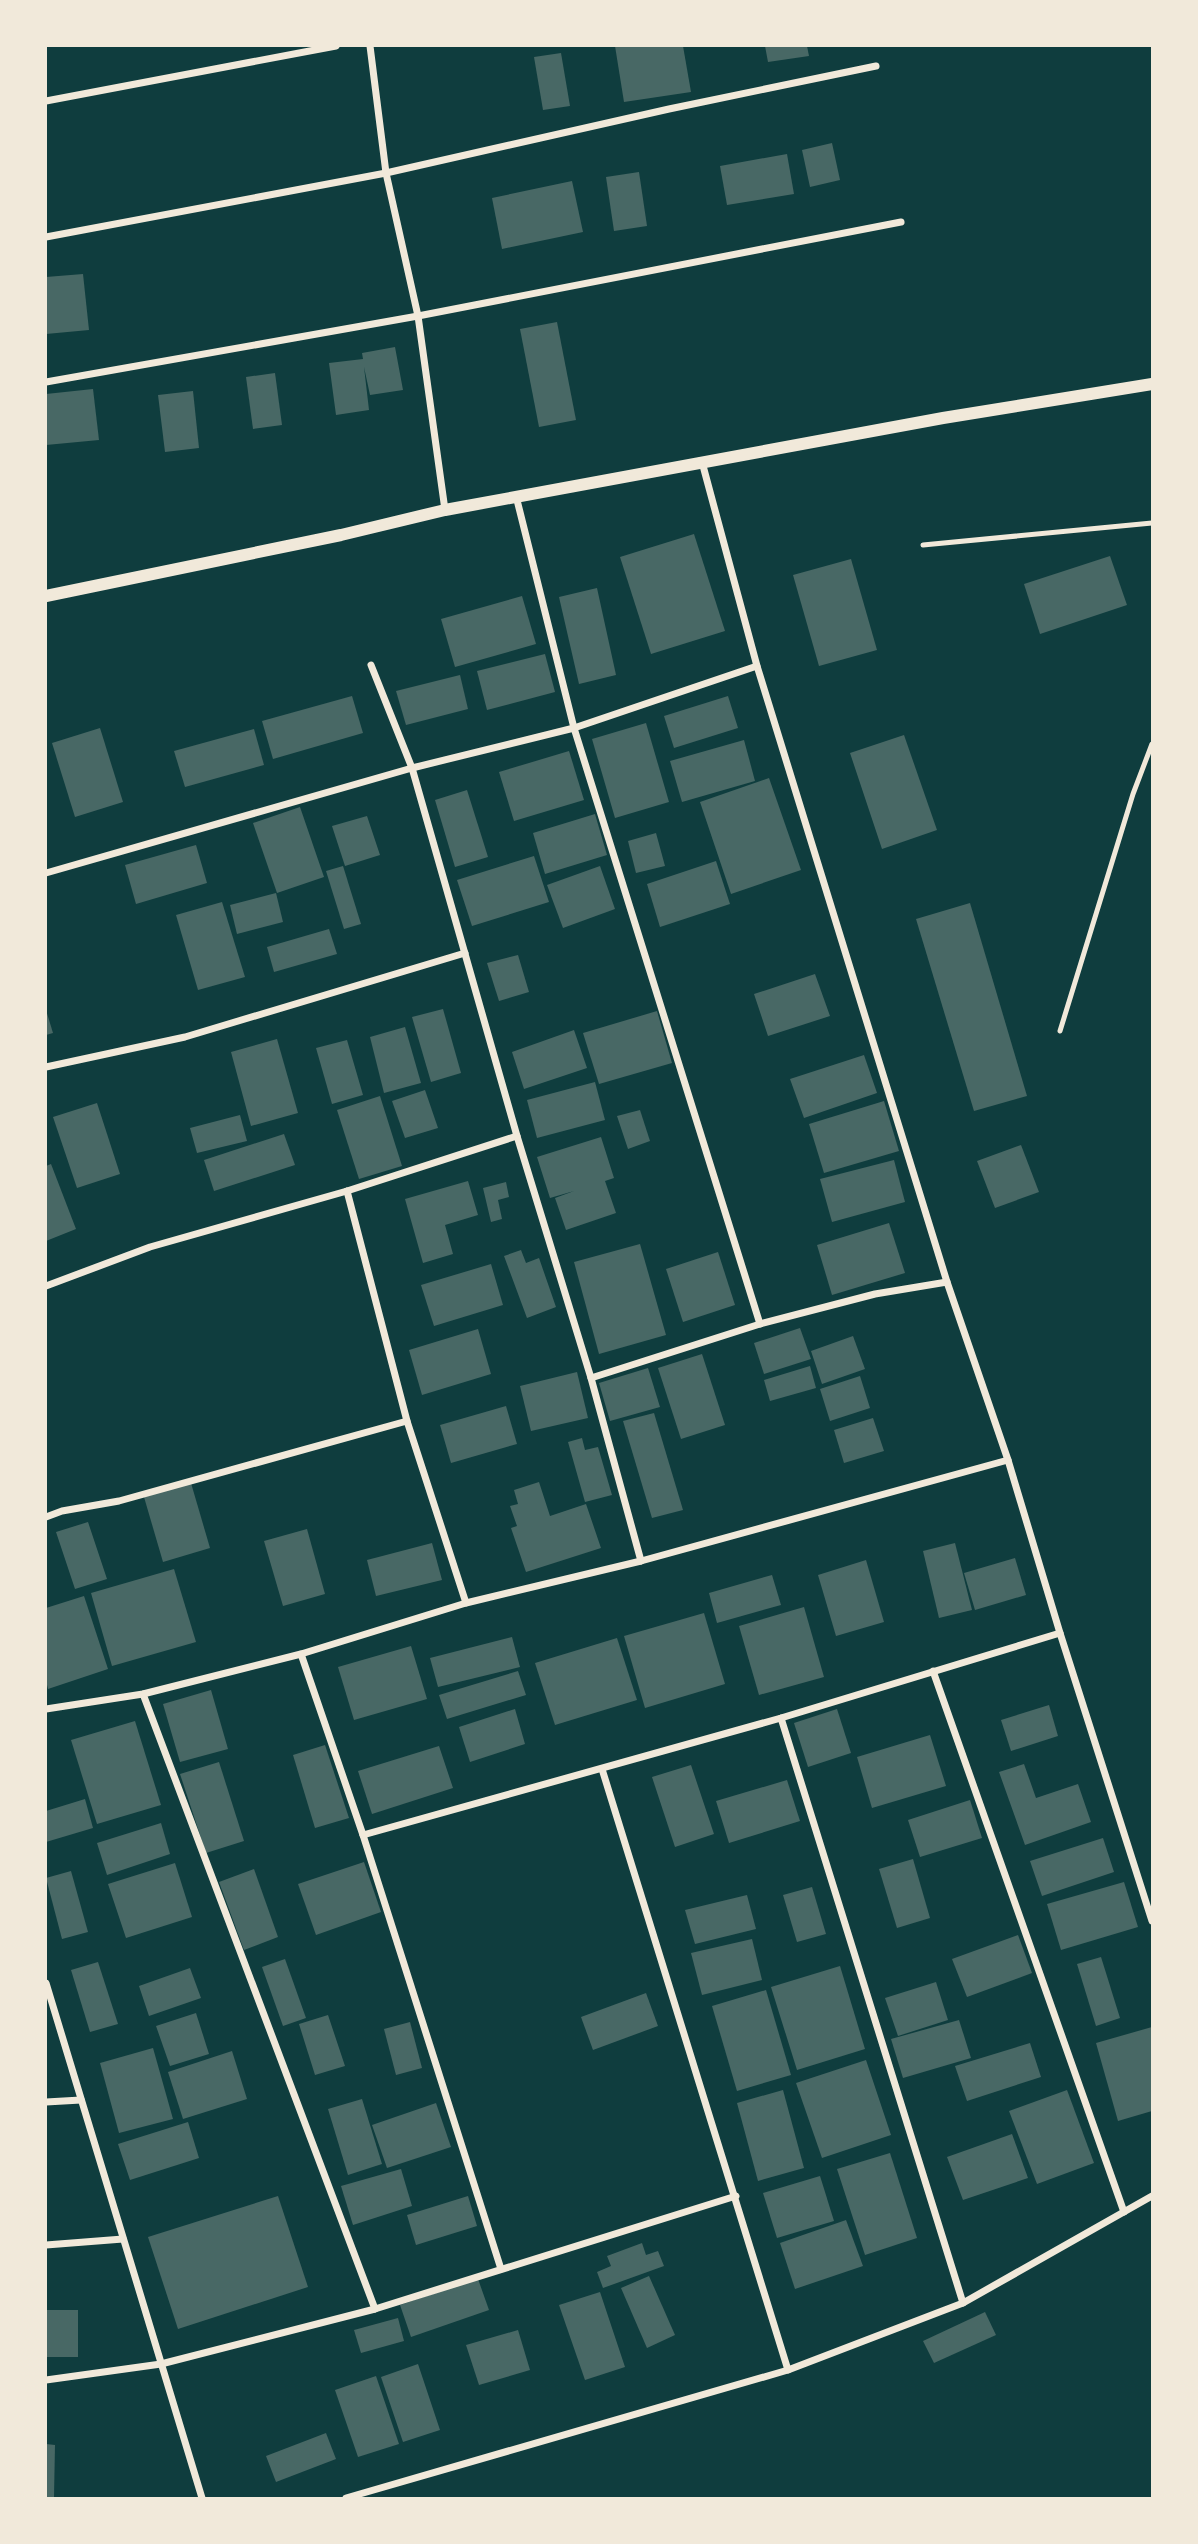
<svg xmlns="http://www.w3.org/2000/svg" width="1198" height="2544" viewBox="0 0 1198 2544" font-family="Inter,sans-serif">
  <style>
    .building { fill: #486865 }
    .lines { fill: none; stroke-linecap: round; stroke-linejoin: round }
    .service { stroke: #f1e9da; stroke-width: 5 }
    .minor { stroke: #f1e9da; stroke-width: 7 }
    .tertiary { stroke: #f1e9da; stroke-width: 12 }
  </style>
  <rect width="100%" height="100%" fill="#0f3d3e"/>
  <g class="building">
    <polygon points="615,46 683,46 691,92 624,102"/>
    <polygon points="765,46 807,46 809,56 768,62"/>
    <polygon points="561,53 570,106 543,110 534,57"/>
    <polygon points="832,143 840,180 810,187 802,150"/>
    <polygon points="787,154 794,194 727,205 720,166"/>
    <polygon points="639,172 647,226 614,231 606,177"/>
    <polygon points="572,181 583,232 502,249 492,198"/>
    <polygon points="83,274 89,330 46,334 46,277"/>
    <polygon points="557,322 576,420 539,427 520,329"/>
    <polygon points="395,347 403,390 370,395 364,367 369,410 336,415 329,363 363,359 362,353"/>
    <polygon points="275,373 282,425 253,429 246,377"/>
    <polygon points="93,389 99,440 46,445 46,394"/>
    <polygon points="193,391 199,448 165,452 158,395"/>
    <polygon points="694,534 725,631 651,654 620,557"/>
    <polygon points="1110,556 1127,605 1040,634 1024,584"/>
    <polygon points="851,559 877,650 819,666 793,575"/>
    <polygon points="597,588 616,675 579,684 559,597"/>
    <polygon points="522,596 536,644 455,667 441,619"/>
    <polygon points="545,654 555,692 487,710 477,671"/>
    <polygon points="460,675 468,709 406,725 396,691"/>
    <polygon points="352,696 363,733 273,759 262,721"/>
    <polygon points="728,696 738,728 674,748 664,716"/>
    <polygon points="646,723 669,802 615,818 592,739"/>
    <polygon points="100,728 123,802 75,817 52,743"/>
    <polygon points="254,729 264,765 185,787 174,751"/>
    <polygon points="904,735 937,830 882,849 850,753"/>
    <polygon points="744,740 755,781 682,802 670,761"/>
    <polygon points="569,751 584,800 514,821 499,772"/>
    <polygon points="769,778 801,870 731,894 700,802"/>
    <polygon points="467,790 488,857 455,867 435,800"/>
    <polygon points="300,807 324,877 277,893 253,823"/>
    <polygon points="595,814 607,855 545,874 533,833"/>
    <polygon points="367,816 380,855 345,866 332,826"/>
    <polygon points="656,833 665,866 636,873 628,841"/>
    <polygon points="196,845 207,883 136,904 125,865"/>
    <polygon points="534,856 549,902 472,926 457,880"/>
    <polygon points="716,861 730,904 660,927 647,884"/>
    <polygon points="343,866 361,924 344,929 326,871"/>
    <polygon points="600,866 615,909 563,928 547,885"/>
    <polygon points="276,893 283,922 237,934 230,905"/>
    <polygon points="222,902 245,977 198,990 176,915"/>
    <polygon points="970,903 1027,1096 974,1111 916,919"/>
    <polygon points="329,929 337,954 274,972 267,947"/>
    <polygon points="518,955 529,992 499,1001 487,963"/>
    <polygon points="815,974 830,1016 768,1036 754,994"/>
    <polygon points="443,1009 461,1073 431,1082 412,1017"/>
    <polygon points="46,1010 53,1033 46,1035"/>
    <polygon points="657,1011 672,1063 599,1084 583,1033"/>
    <polygon points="405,1027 421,1083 384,1093 370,1037"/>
    <polygon points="574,1030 587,1068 524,1089 512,1052"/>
    <polygon points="277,1039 298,1113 251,1126 231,1052"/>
    <polygon points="347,1040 363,1095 332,1104 316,1048"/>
    <polygon points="864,1055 877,1093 804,1118 790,1079"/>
    <polygon points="595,1082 605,1120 537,1138 527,1100"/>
    <polygon points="425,1090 438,1128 405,1138 392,1101"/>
    <polygon points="380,1096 402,1166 359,1179 337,1110"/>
    <polygon points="884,1101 899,1151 824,1173 809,1124"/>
    <polygon points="97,1103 120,1174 77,1188 53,1117"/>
    <polygon points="640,1110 650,1141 628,1149 617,1116"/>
    <polygon points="240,1115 247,1141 197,1153 190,1128"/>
    <polygon points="284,1134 295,1165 214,1191 204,1160"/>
    <polygon points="601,1137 614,1178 605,1181 616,1213 566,1230 555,1198 574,1191 550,1198 537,1157"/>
    <polygon points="1021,1145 1039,1192 995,1208 977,1161"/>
    <polygon points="894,1160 905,1202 832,1222 820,1179"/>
    <polygon points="51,1164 76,1229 46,1241 46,1166"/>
    <polygon points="468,1181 478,1215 445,1225 453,1254 423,1263 405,1199"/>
    <polygon points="506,1182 509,1197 498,1200 502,1219 491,1222 483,1188"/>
    <polygon points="889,1223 905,1273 832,1295 817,1245"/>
    <polygon points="640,1244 666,1335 599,1354 574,1262"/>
    <polygon points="521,1250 526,1263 539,1258 556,1307 527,1318 504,1256"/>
    <polygon points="718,1252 735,1305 683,1322 666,1269"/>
    <polygon points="491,1264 503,1305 434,1326 421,1285"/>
    <polygon points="800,1328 811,1359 764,1374 754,1343"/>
    <polygon points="478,1329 491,1374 422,1395 409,1350"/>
    <polygon points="853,1336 865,1369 822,1384 811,1351"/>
    <polygon points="702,1354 725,1425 681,1439 658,1368"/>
    <polygon points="810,1366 816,1388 770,1401 764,1380"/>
    <polygon points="648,1368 660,1407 610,1421 599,1383"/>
    <polygon points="577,1372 588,1418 531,1431 520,1386"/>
    <polygon points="860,1376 870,1408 830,1421 820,1389"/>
    <polygon points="506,1406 517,1444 451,1463 440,1425"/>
    <polygon points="654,1413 683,1510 652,1518 623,1421"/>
    <polygon points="873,1418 884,1451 844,1463 834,1430"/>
    <polygon points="582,1438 585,1450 598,1447 612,1495 585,1502 568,1442"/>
    <polygon points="539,1482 550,1516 586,1504 601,1548 526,1572 511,1528 517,1526 510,1506 518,1504 514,1490"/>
    <polygon points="191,1483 210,1548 163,1562 144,1497"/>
    <polygon points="88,1522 107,1579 75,1589 56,1532"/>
    <polygon points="307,1529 325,1594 283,1606 264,1541"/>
    <polygon points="432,1543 442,1580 376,1596 367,1560"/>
    <polygon points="955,1543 972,1610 939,1618 923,1551"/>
    <polygon points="1015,1558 1026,1595 975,1610 964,1573"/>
    <polygon points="866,1560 884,1622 836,1636 818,1575"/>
    <polygon points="174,1569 196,1642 112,1666 91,1593"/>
    <polygon points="772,1575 781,1605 717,1623 709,1593"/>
    <polygon points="84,1596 108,1669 48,1689 46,1681 46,1608"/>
    <polygon points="804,1607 824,1677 759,1695 739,1626"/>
    <polygon points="704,1613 725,1684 645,1708 624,1636"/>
    <polygon points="512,1637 520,1667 438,1687 430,1658"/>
    <polygon points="617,1638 637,1700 555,1725 535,1663"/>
    <polygon points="411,1646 427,1699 354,1720 338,1667"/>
    <polygon points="518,1671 526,1695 447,1719 439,1695"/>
    <polygon points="211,1690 228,1749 180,1762 163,1704"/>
    <polygon points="1049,1705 1058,1736 1011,1751 1001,1720"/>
    <polygon points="515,1709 525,1744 470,1762 459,1727"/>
    <polygon points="837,1709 851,1753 808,1767 794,1723"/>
    <polygon points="135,1721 161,1805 97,1824 71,1740"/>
    <polygon points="930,1735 946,1786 872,1808 857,1757"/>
    <polygon points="325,1745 349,1818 315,1828 293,1755"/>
    <polygon points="439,1746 453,1788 372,1814 358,1771"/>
    <polygon points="219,1762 244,1841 206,1853 180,1774"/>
    <polygon points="1024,1764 1036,1798 1078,1784 1091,1822 1025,1845 999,1772"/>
    <polygon points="691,1765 714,1834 675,1847 652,1777"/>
    <polygon points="787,1780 800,1821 729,1843 716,1801"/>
    <polygon points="85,1799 93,1828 46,1842 46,1811"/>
    <polygon points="970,1800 982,1838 920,1857 908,1820"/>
    <polygon points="161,1823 170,1854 107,1875 97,1843"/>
    <polygon points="1103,1838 1114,1872 1042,1896 1030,1861"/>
    <polygon points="913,1859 930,1918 897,1928 879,1869"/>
    <polygon points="364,1862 381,1912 316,1935 298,1884"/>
    <polygon points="175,1863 192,1917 126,1938 108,1884"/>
    <polygon points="254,1869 278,1937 244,1950 219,1882"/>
    <polygon points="71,1871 88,1932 62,1939 46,1878"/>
    <polygon points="1124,1882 1138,1927 1061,1950 1047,1904"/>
    <polygon points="812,1887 826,1934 797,1942 783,1895"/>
    <polygon points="747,1895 756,1929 695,1944 685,1910"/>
    <polygon points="1018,1935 1032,1973 967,1997 952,1959"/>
    <polygon points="752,1939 762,1980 702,1995 691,1953"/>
    <polygon points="1101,1957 1120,2018 1096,2026 1077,1964"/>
    <polygon points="285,1959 306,2018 283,2026 262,1967"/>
    <polygon points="98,1962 118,2024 90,2032 71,1970"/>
    <polygon points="840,1966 865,2049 797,2070 771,1987"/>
    <polygon points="190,1968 201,1998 149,2016 139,1986"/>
    <polygon points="936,1982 948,2020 898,2036 885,1998"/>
    <polygon points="766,1990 791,2075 737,2091 712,2006"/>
    <polygon points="646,1993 658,2026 593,2050 581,2017"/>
    <polygon points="196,2013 209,2054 170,2066 156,2026"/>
    <polygon points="328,2015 345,2066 315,2075 299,2024"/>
    <polygon points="959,2020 971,2058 903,2078 891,2039"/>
    <polygon points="410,2022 422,2068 396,2075 384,2029"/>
    <polygon points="1152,2027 1152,2111 1118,2121 1096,2043"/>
    <polygon points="1030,2043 1041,2077 967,2101 955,2066"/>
    <polygon points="153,2048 173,2119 119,2133 100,2063"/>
    <polygon points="232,2051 247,2099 183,2119 168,2072"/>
    <polygon points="866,2060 891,2135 822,2158 796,2083"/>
    <polygon points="783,2090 804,2168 758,2181 737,2103"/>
    <polygon points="1067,2090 1094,2163 1037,2184 1009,2111"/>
    <polygon points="362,2099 382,2164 348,2175 328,2109"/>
    <polygon points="436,2103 451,2147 387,2168 372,2125"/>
    <polygon points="188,2122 199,2158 130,2180 118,2144"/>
    <polygon points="1012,2134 1028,2178 963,2200 947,2157"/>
    <polygon points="890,2153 917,2238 865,2255 837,2169"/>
    <polygon points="401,2169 412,2206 353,2225 341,2186"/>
    <polygon points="820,2176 834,2221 777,2238 763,2193"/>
    <polygon points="278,2196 308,2287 178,2329 148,2237"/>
    <polygon points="468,2196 477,2226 416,2245 407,2215"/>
    <polygon points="846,2220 863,2266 795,2289 780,2243"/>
    <polygon points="642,2243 646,2255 658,2251 664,2266 603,2288 597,2272 611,2266 607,2256"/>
    <polygon points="649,2276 675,2335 647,2348 621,2288"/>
    <polygon points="478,2279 489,2310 411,2337 400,2305"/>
    <polygon points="600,2292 625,2367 585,2380 559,2305"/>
    <rect x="46" y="2310" width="32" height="47"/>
    <polygon points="985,2312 996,2335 934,2363 923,2341"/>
    <polygon points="398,2318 404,2341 361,2353 354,2330"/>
    <polygon points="518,2330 530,2370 479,2385 466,2345"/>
    <polygon points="418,2364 440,2430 403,2442 381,2377"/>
    <polygon points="376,2376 399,2444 358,2457 335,2390"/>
    <polygon points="326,2433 336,2459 276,2482 266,2456"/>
    <polygon points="46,2444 55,2445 54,2497 46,2497"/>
  </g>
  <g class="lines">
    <g class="service">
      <polyline points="923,545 1152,523"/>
      <polyline points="1060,1031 1133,794 1152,744"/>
    </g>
    <g class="minor">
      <polyline points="370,46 386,173 418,316 445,510"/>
      <polyline points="46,101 336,46"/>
      <polyline points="46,237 386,173 669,109 876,66"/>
      <polyline points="46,382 418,316 901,222"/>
      <polyline points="702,462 757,666 947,1282 1008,1460 1060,1633 1152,1921"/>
      <polyline points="516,496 574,728 760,1324"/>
      <polyline points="371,665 412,768 517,1136 591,1378 641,1561"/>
      <polyline points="46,873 412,768 574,728 757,666"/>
      <polyline points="46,1067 185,1037 465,953"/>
      <polyline points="347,1191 407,1421 466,1603"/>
      <polyline points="46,1286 150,1247 347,1191 517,1136"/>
      <polyline points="591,1378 760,1324 875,1294 947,1282"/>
      <polyline points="46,1517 62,1511 119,1501 407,1421"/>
      <polyline points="301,1654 363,1835 501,2269"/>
      <polyline points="933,1671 1124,2212"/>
      <polyline points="143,1694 375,2309"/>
      <polyline points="46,1709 143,1694 301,1654 466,1603 641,1561 1008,1460"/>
      <polyline points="781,1718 963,2303"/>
      <polyline points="602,1769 788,2370"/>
      <polyline points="363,1835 781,1718 1060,1633"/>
      <polyline points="46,1983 202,2498"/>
      <polyline points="46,2102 81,2100"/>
      <polyline points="46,2245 123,2239"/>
      <polyline points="46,2380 161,2364 375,2309 736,2196"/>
      <polyline points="346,2498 788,2370 963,2303 1152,2196"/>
    </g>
    <polyline class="tertiary" points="46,596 341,535 445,510 943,418 1152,384"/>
  </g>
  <rect width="1198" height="2544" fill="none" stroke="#f1e9da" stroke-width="94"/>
</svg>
